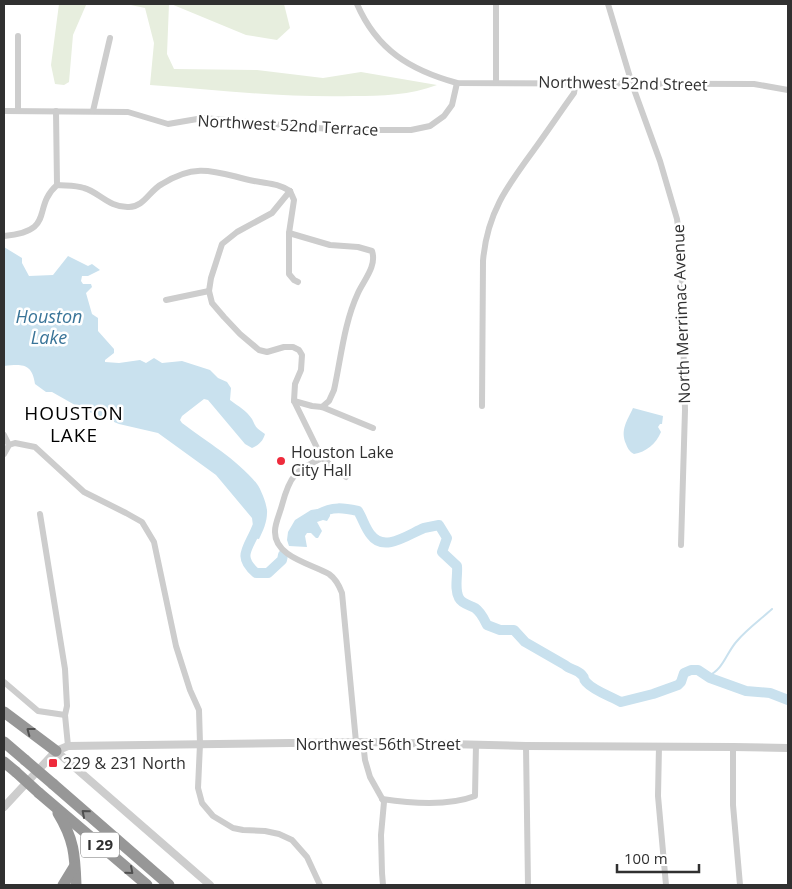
<svg xmlns="http://www.w3.org/2000/svg" width="792" height="889" viewBox="0 0 792 889" font-family="'Open Sans',sans-serif">
  <style>
    .green { fill: #e7eede }
    .water { fill: #c9e1ee }
    .lines { fill: none; stroke-linecap: round; stroke-linejoin: round }
    .stream { stroke: #c9e1ee; stroke-width: 2 }
    .river { stroke: #c9e1ee; stroke-width: 10 }
    .minor { stroke: #cdcdcd; stroke-width: 6 }
    .tertiary { stroke: #cdcdcd; stroke-width: 8 }
    .motorway { stroke: #979797; stroke-width: 11 }
    .motorway-bridge { stroke: #979797; stroke-width: 11 }
    .oneway { stroke: #4f4f4f }
    .poi-dot { fill: #ee2b3c; stroke: #fff; stroke-width: 2 }
    .labels { text-anchor: middle; stroke-width: 5; stroke-linejoin: round; paint-order: stroke }
    .shield { fill: #fff; stroke: #6e6e6e; stroke-width: 1 }
    .shield-label { font-size: 15px; font-weight: bold; fill: #303030 }
    .street-label { font-size: 16px; fill: #303030; stroke: #fff }
    .poi-label { font-size: 16px; fill: #303030; stroke: #fff; text-anchor: start }
    .water-label { font-size: 18px; font-style: italic; fill: #397498; stroke: #fff }
    .quarter-label { font-size: 19px; letter-spacing: 1px; fill: #000; stroke: #fff }
  </style>
  <rect width="100%" height="100%" fill="#fff"/>
  <g class="green">
    <polygon points="59,4 95,4 86,5 73,35 69,82 64,85 55,84 51,65"/>
    <path d="M126 4H169L167 54 174 69 257 70 323 78 361 72 437 85C411 95 381 96 354 96 286 98 218 90 150 85L154 43 145 8Z"/>
    <polygon points="171,4 284,4 290,28 277,40 246,35"/>
  </g>
  <g class="water">
    <path d="M4 247 22 258V263L29 276 53 275 68 256 88 266 92 264 100 270 88 276H82L81 281 83 284H91L92 287 86 293 92 314 98 318V331L114 349V353L105 360V362L119 363 140 360 146 363 154 358 162 363 182 361 210 370 218 378 227 382 231 388 230 400C238 406 247 411 252 419 257 429 255 427 265 434 263 441 259 445 252 448L245 444 208 400 204 399 182 416 180 420 182 423C206 441 239 461 257 484 261 489 268 507 267 513 267 522 263 531 259 539L253 538 250 535 253 526 252 518 216 475 158 433 119 424 82 409 52 392H46L35 384C32 363 22 364 4 366Z"/>
    <path d="M633 408 663 416 662 424H660L658 427 661 432C656 444 646 452 634 454 629 451 628 449 626 444 620 430 627 421 633 408Z"/>
    <polygon points="324,508 330,509 330,516 327,521 323,520 317,522 322,531 318,538 316,538 311,533 307,533 305,536 307,547 289,546 287,540 288,532 295,520 311,510"/>
  </g>
  <g class="lines">
    <path class="stream" d="M708 676C724 669 726 653 737 641 747 629 760 620 772 609"/>
    <g class="river">
      <path d="M319 514C332 506 344 508 358 511 363 519 365 528 371 535 384 553 409 534 424 528 429 527 434 526 439 525L447 538 442 552 457 566C458 575 454 589 459 598 462 604 470 605 475 608 481 612 484 619 487 625L500 630H514L525 642 565 665C570 670 577 669 582 675 586 679 582 677 586 682 594 691 610 696 621 702L653 694 678 685 681 682 684 673 691 670H698L710 678 746 691 770 693 788 700"/>
      <path d="M257 527C249 548 236 556 256 573H268L282 560 283 555"/>
    </g>
    <g class="minor">
      <path d="M357 4C377 50 410 70 457 83L754 84 788 90"/>
      <polyline points="496,4 496,82"/>
      <polyline points="608,4 632,84 660,161 677,219 681,251 685,410 681,545"/>
      <polyline points="18,36 18,111"/>
      <polyline points="4,111 128,112 168,124 203,118 341,130 411,130 430,126 444,116 452,105 457,83"/>
      <polyline points="56,111 57,185"/>
      <polyline points="93,111 110,38"/>
      <polyline points="290,191 272,213 237,232 222,244 211,278 209,291 212,303 224,317 240,334 259,350 267,352 284,347 293,347 299,350 302,355 301,370 295,384 294,401 322,458 346,477"/>
      <path d="M290 191 294 200 289 233 330 245 358 247 372 251C377 266 364 280 358 293 344 323 341 358 334 390L329 401 322 407"/>
      <polyline points="289,233 289,274 294,280 298,282"/>
      <path d="M4 236C57 231 31 208 57 185 65 186 75 185 84 188 99 192 109 208 129 207 144 207 149 191 162 184 198 161 217 173 254 181 269 184 277 183 290 191"/>
      <polyline points="166,300 209,291"/>
      <polyline points="294,401 312,406 322,407 373,428"/>
      <path d="M482 406 483 261C487 212 508 185 536 147 549 129 561 111 574 93L576 82"/>
      <polyline points="4,435 9,445"/>
      <polyline points="4,454 9,445 15,443 35,447 84,492 126,513 142,522 154,542 176,646 190,690 199,710 200,744 198,788 202,803 213,816 233,828 243,830 265,831 279,834 292,840 307,857 320,885"/>
      <path d="M322 458C295 471 290 475 282 505 280 513 275 523 275 531 274 557 312 564 329 574 336 579 339 585 342 593L356 742"/>
      <polyline points="40,514 65,669 67,706 65,715 68,746"/>
      <polyline points="4,682 38,711 65,715"/>
      <polyline points="363,742 365,760 370,777 384,802 381,835 382,873 383,885"/>
      <polyline points="526,746 528,885"/>
      <polyline points="659,746 658,796 666,885"/>
      <polyline points="733,747 733,805 740,885"/>
      <path d="M382 799C409 803 449 806 475 796L476 744"/>
    </g>
    <g class="tertiary">
      <polyline points="56,751 210,885"/>
      <polyline points="4,807 56,751 68,746 363,742 526,746 733,747 788,748"/>
    </g>
    <g class="motorway">
      <polyline points="4,712 56,751"/>
      <polyline points="4,742 25,760"/>
      <polyline points="4,762 16,772"/>
      <polyline points="53,784 169,885"/>
      <polyline points="39,793 147,885"/>
      <path d="M58 813C74 839 75 855 76 885"/>
      <polyline points="63,885 74,867"/>
    </g>
    <g class="motorway-bridge">
      <polyline points="25,760 53,784"/>
      <polyline points="16,772 39,793"/>
    </g>
  </g>
  <defs><path id="oneway-chevron" d="M-2-3.5L2.5 0L-2 3.5" fill="none" stroke-width="1.6" stroke-linecap="round" stroke-linejoin="round" transform="scale(1.25)"/></defs>
  <g class="oneway">
    <use href="#oneway-chevron" transform="translate(30 731) rotate(-143)"/>
    <use href="#oneway-chevron" transform="translate(85 813) rotate(-139)"/>
    <use href="#oneway-chevron" transform="translate(130 871) rotate(41)"/>
  </g>
  <g class="poi-dot">
    <circle cx="281" cy="461" r="5"/>
    <rect x="48" y="758" width="10" height="10" rx="2.5"/>
  </g>
  <g class="labels">
    <rect class="shield" x="81" y="832.5" width="38" height="25" rx="4"/>
    <g class="shield-label">
      <text x="100" y="850">I 29</text>
    </g>
    <g class="street-label">
      <text transform="translate(623 83) rotate(1)" y="6">Northwest 52nd Street</text>
      <text transform="translate(288 125) rotate(3)" y="6">Northwest 52nd Terrace</text>
      <text transform="translate(681 314) rotate(-92)" y="6">North Merrimac Avenue</text>
      <text x="378" y="750">Northwest 56th Street</text>
    </g>
    <g class="poi-label">
      <text x="291" y="458">Houston Lake<tspan x="291" dy="18">City Hall</tspan></text>
      <text x="63" y="769">229 &amp; 231 North</text>
    </g>
    <g class="water-label">
      <text x="49" y="323">Houston<tspan x="49" dy="21">Lake</tspan></text>
    </g>
    <g class="quarter-label">
      <text x="74" y="420">HOUSTON<tspan x="74" dy="22">LAKE</tspan></text>
    </g>
  </g>
  <rect width="792" height="889" fill="none" stroke="#303030" stroke-width="10"/>
  <path d="M617 864v8h82v-8" fill="none" stroke="#303030" stroke-width="2.5"/>
  <text x="624" y="864" font-size="15" fill="#303030" stroke="#ffffff" stroke-width="4" paint-order="stroke">100 m</text>
</svg>
